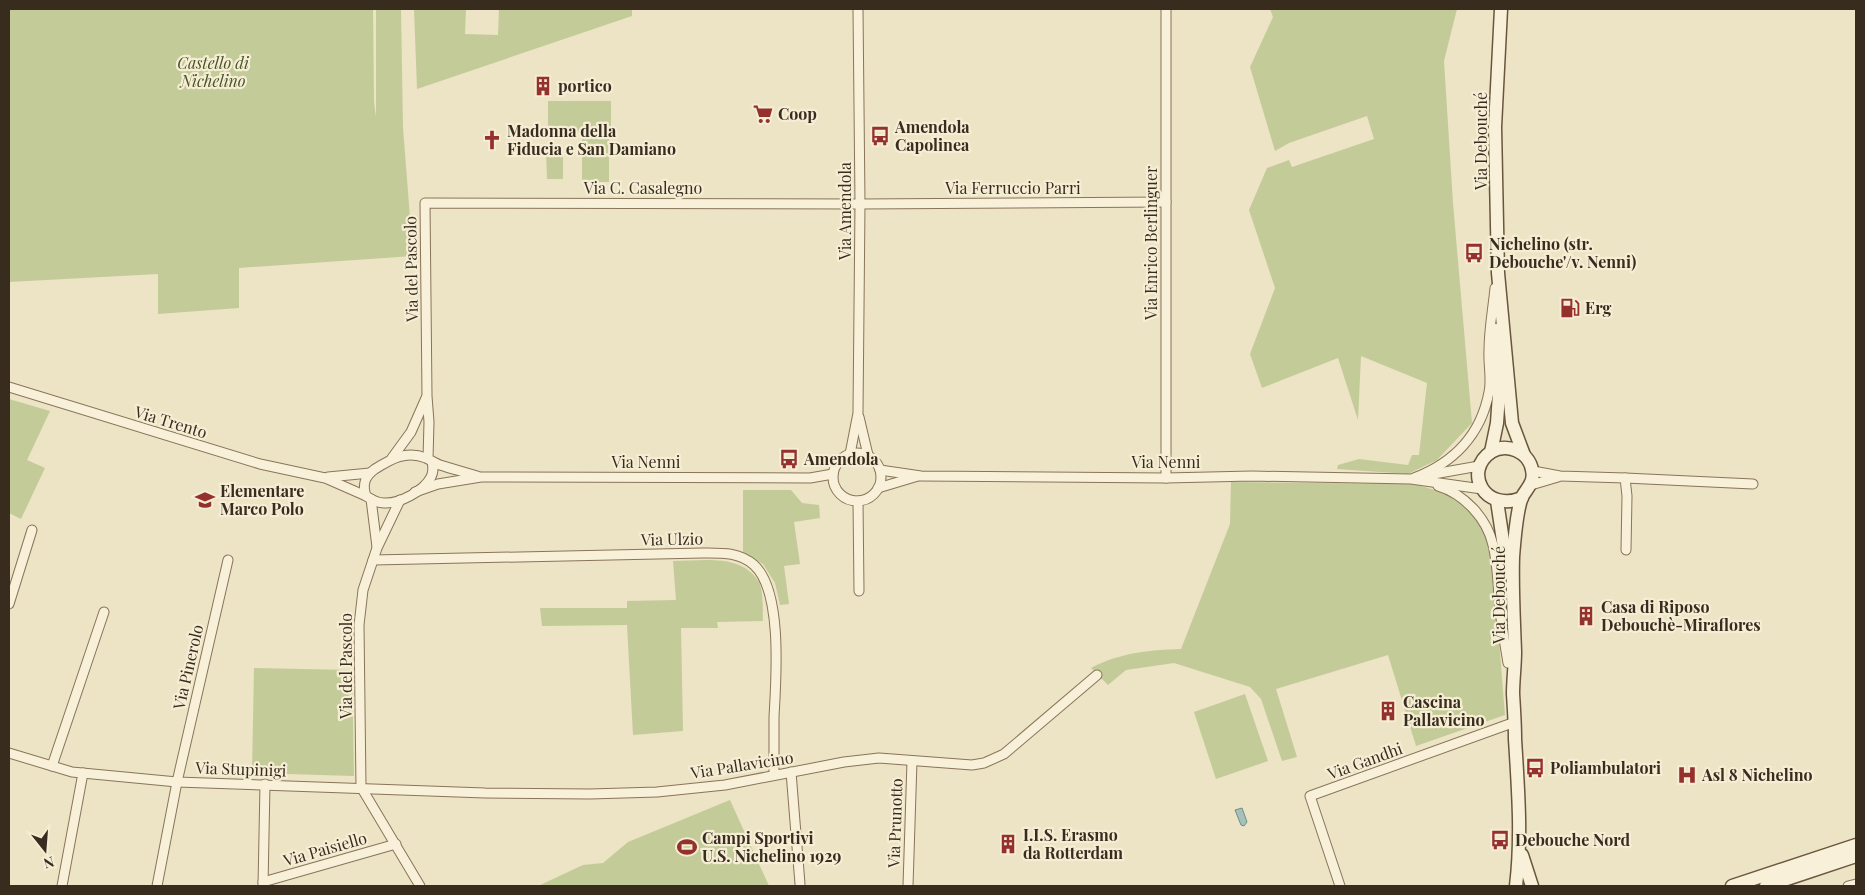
<svg xmlns="http://www.w3.org/2000/svg" width="1865" height="895" viewBox="0 0 1865 895" font-family="'Playfair Display',serif">
  <style>
    .green { fill: #c3cb99 }
    .water { fill: #a7c1ba; stroke: #6d8f88 }
    .lines { fill: none; stroke-linecap: round; stroke-linejoin: round }
    .street-casing { stroke: #88755b; stroke-width: 11 }
    .secondary-casing { stroke: #69563f; stroke-width: 15 }
    .street { stroke: #f8f0d8; stroke-width: 9 }
    .secondary { stroke: #f8f0d8; stroke-width: 12 }
    .labels { text-anchor: middle; stroke-width: 4.5; stroke-linejoin: round; paint-order: stroke }
    .park-label { font-size: 16px; font-style: italic; fill: #465426; stroke: #f5edd4 }
    .poi-label { font-size: 16px; font-weight: bold; fill: #382c1f; stroke: #f5edd4; text-anchor: start }
    .street-label { font-size: 16px; fill: #382c1f; stroke: #f5edd4 }
  </style>
  <rect width="100%" height="100%" fill="#ede3c5"/>
  <g class="green">
    <polygon points="9,9 373,9 374,102 376,117 376,9 401,9 403,128 413,256 239,268 239,308 158,314 158,274 9,282"/>
    <polygon points="414,9 466,9 465,34 498,35 499,9 632,9 632,16 417,89"/>
    <polygon points="1270,9 1457,9 1444,61 1453,203 1472,423 1437,460 1408,474 1337,469 1338,465 1359,459 1408,465 1412,455 1419,455 1427,383 1361,356 1358,420 1338,358 1262,388 1250,354 1275,288 1249,210 1267,168 1289,160 1292,167 1374,139 1367,116 1289,143 1275,151 1250,67 1273,17"/>
    <polygon points="548,101 611,101 611,131 548,132"/>
    <rect x="582" y="138" width="27" height="44"/>
    <polygon points="546,149 563,149 563,179 547,179"/>
    <polygon points="9,399 50,411 27,460 45,468 21,519 9,513"/>
    <path d="M1231 482 1411 484C1446 490 1477 507 1489 543 1497 565 1495 592 1497 615 1500 648 1502 681 1505 715L1416 746 1388 655 1276 689 1297 757 1282 761 1261 699 1250 687 1174 663 1126 670 1108 685 1091 668C1119 653 1149 650 1181 649L1230 524Z"/>
    <polygon points="743,490 791,490 802,503 819,505 820,518 794,522 800,564 784,566 789,604 780,605 775,583 763,564 743,552"/>
    <path d="M673 561C703 561 741 553 759 582 763 589 763 611 763 621L717 622 718 628H681L683 731 633 735 627 625 542 626 540 608H627V601L676 600Z"/>
    <polygon points="254,668 352,670 354,776 252,773"/>
    <polygon points="1245,694 1268,761 1216,779 1194,712"/>
    <polygon points="730,800 769,886 538,886 583,865 603,863 628,842"/>
  </g>
  <polygon class="water" points="1242,808 1247,822 1244,826 1241,825 1235,810"/>
  <g class="lines">
    <defs>
      <g id="street">
        <polyline points="1166,9 1166,478"/>
        <polyline points="9,387 260,464 325,478 366,496"/>
        <polyline points="859,417 868,455"/>
        <circle cx="857" cy="477" r="24"/>
        <polyline points="850,454 858,413 860,204 858,9"/>
        <polyline points="392,458 411,432 426,398"/>
        <polyline points="428,459 429,422 427,396 425,203 860,204 1166,202"/>
        <path d="M432 461C433 467 434 471 431 477 424 491 399 504 384 503 377 503 372 500 366 496 362 484 365 476 375 469 391 459 406 450 426 458 430 460 435 463 440 465 452 469 465 472 477 476"/>
        <polyline points="880,470 921,476 1166,478 1252,476 1411,479 1482,489"/>
        <polyline points="1533,471 1560,476 1625,478 1627,496 1626,550"/>
        <polyline points="1428,475 1479,466"/>
        <polyline points="328,477 370,473"/>
        <path d="M1414 478C1453 463 1481 435 1489 392 1492 379 1488 364 1489 350 1489 329 1493 309 1495 288"/>
        <polyline points="1625,478 1753,484"/>
        <polyline points="1531,485 1558,477"/>
        <path d="M1438 486C1464 494 1487 518 1493 545 1498 564 1498 589 1500 610 1502 627 1505 645 1508 663"/>
        <polyline points="878,488 918,476"/>
        <polyline points="415,492 438,484 481,477 810,478 833,474"/>
        <polyline points="371,499 377,547"/>
        <polyline points="858,501 859,591"/>
        <path d="M373 560 703 553C722 553 739 552 754 565 783 591 776 680 774 717 774 737 774 756 774 775"/>
        <polyline points="9,604 32,530"/>
        <polyline points="9,753 72,772 177,782 485,793 590,794 657,792 725,785 844,762 879,758 972,765 984,763 1004,754 1097,675"/>
        <polyline points="52,766 104,612"/>
        <polyline points="791,772 800,884"/>
        <polyline points="361,787 359,625 363,590 377,548 400,500"/>
        <polyline points="361,787 420,886"/>
        <polyline points="263,882 396,844"/>
        <polyline points="62,886 83,773"/>
        <polyline points="157,886 177,782 228,560"/>
        <polyline points="263,886 265,784"/>
        <polyline points="908,886 912,761"/>
        <polyline points="1340,886 1310,796 1515,722"/>
        <polyline points="1848,886 1856,884"/>
      </g>
      <g id="secondary">
        <polyline points="1501,9 1495,127 1498,273 1512,423 1524,455"/>
        <polyline points="1491,452 1497,423 1499,394 1496,330"/>
        <polyline points="1497,501 1505,554 1505,570"/>
        <polyline points="1522,855 1532,886"/>
        <path d="M1516 886C1522 837 1518 788 1515 739 1515 724 1514 709 1513 694 1513 680 1515 666 1515 652 1514 621 1512 589 1513 557 1514 544 1517 509 1522 497 1527 488 1535 482 1532 470 1529 452 1507 442 1491 452 1463 471 1484 513 1522 498"/>
        <polyline points="1732,886 1856,845"/>
        <polyline points="1766,886 1856,856"/>
      </g>
    </defs>
    <use href="#street" class="street-casing"/>
    <use href="#secondary" class="secondary-casing"/>
    <use href="#street" class="street"/>
    <use href="#secondary" class="secondary"/>
  </g>
  <defs>
    <symbol id="building-bare" viewBox="-9 -9 18 18"><path d="M-4-6H4V6H1V3H-1V6H-4ZM-2.5-4.3h1.7v1.8h-1.7ZM.8-4.3h1.7v1.8H.8ZM-2.5-1h1.7V.8h-1.7ZM.8-1h1.7V.8H.8Z" fill="#95312d" stroke="#f5edd4" stroke-width="2.5" paint-order="stroke"/></symbol>
    <symbol id="supermarket-bare" viewBox="-9 -9 18 18"><path d="M-6-5.5h2.5l.6 2H6L4.5 2H-2.5L-4.4-4H-6ZM-1.5 3.2a1.3 1.3 0 1 0 .1 0ZM3 3.2a1.3 1.3 0 1 0 .1 0Z" fill="#95312d" stroke="#f5edd4" stroke-width="2.5" paint-order="stroke"/></symbol>
    <symbol id="bus-bare" viewBox="-9 -9 18 18"><path d="M-5-6H5V4H4V6H2V4H-2V6H-4V4H-5ZM-3.5-4V0h7V-4ZM-3.5 1.2v1.5H-2V1.2ZM2 1.2v1.5H3.5V1.2Z" fill="#95312d" stroke="#f5edd4" stroke-width="2.5" paint-order="stroke"/></symbol>
    <symbol id="church-bare" viewBox="-9 -9 18 18"><path d="M-1.2-6h2.4v3.5h3.3v2.4h-3.3V6h-2.4V-.1h-3.3v-2.4h3.3Z" fill="#95312d" stroke="#f5edd4" stroke-width="2.5" paint-order="stroke"/></symbol>
    <symbol id="fuel-bare" viewBox="-9 -9 18 18"><path d="M-5.5-6h7V0h2V4h1.3V-2.5L3-4.5l.8-.8L6-3V5H2.5V1h-1V6h-7ZM-4.2-4.7v3.2H.2V-4.7Z" fill="#95312d" stroke="#f5edd4" stroke-width="2.5" paint-order="stroke"/></symbol>
    <symbol id="school-bare" viewBox="-9 -9 18 18"><path d="M0-5L7-2L0 1L-7-2ZM-4 1L0 2.5L4 1V4Q0 6-4 4Z" fill="#95312d" stroke="#f5edd4" stroke-width="2.5" paint-order="stroke"/></symbol>
    <symbol id="hospital-bare" viewBox="-9 -9 18 18"><path d="M-5-5h3v3.5h4V-5h3V5h-3V1.5h-4V5h-3Z" fill="#95312d" stroke="#f5edd4" stroke-width="2.5" paint-order="stroke"/></symbol>
    <symbol id="stadium-bare" viewBox="-9 -9 18 18"><path d="M0-5a6.5 5 0 1 0 0 10a6.5 5 0 1 0 0-10ZM-3.5-1.8h7v3.6h-7Z" fill="#95312d" stroke="#f5edd4" stroke-width="2.5" paint-order="stroke"/></symbol>
  </defs>
  <g fill-rule="evenodd">
    <use href="#building-bare" x="529" y="72" width="28" height="28"/>
    <use href="#supermarket-bare" x="749" y="100" width="28" height="28"/>
    <use href="#bus-bare" x="866" y="122" width="28" height="28"/>
    <use href="#church-bare" x="478" y="126" width="28" height="28"/>
    <use href="#bus-bare" x="1460" y="239" width="28" height="28"/>
    <use href="#fuel-bare" x="1556" y="294" width="28" height="28"/>
    <use href="#bus-bare" x="775" y="445" width="28" height="28"/>
    <use href="#school-bare" x="191" y="486" width="28" height="28"/>
    <use href="#building-bare" x="1572" y="602" width="28" height="28"/>
    <use href="#building-bare" x="1374" y="697" width="28" height="28"/>
    <use href="#bus-bare" x="1521" y="754" width="28" height="28"/>
    <use href="#hospital-bare" x="1673" y="761" width="28" height="28"/>
    <use href="#bus-bare" x="1486" y="826" width="28" height="28"/>
    <use href="#building-bare" x="994" y="830" width="28" height="28"/>
    <use href="#stadium-bare" x="673" y="833" width="28" height="28"/>
  </g>
  <g class="labels">
    <g class="park-label">
      <text x="213" y="69">Castello di<tspan x="213" dy="18">Nichelino</tspan></text>
    </g>
    <g class="poi-label">
      <text x="558" y="92">portico</text>
      <text x="778" y="120">Coop</text>
      <text x="895" y="133">Amendola<tspan x="895" dy="18">Capolinea</tspan></text>
      <text x="507" y="137">Madonna della<tspan x="507" dy="18">Fiducia e San Damiano</tspan></text>
      <text x="1489" y="250">Nichelino (str.<tspan x="1489" dy="18">Debouche'/v. Nenni)</tspan></text>
      <text x="1585" y="314">Erg</text>
      <text x="804" y="465">Amendola</text>
      <text x="220" y="497">Elementare<tspan x="220" dy="18">Marco Polo</tspan></text>
      <text x="1601" y="613">Casa di Riposo<tspan x="1601" dy="18">Debouchè-Miraflores</tspan></text>
      <text x="1403" y="708">Cascina<tspan x="1403" dy="18">Pallavicino</tspan></text>
      <text x="1550" y="774">Poliambulatori</text>
      <text x="1702" y="781">Asl 8 Nichelino</text>
      <text x="1023" y="841">I.I.S. Erasmo<tspan x="1023" dy="18">da Rotterdam</tspan></text>
      <text x="702" y="844">Campi Sportivi<tspan x="702" dy="18">U.S. Nichelino 1929</tspan></text>
      <text x="1515" y="846">Debouche Nord</text>
    </g>
    <g class="street-label">
      <text transform="translate(1481 141) rotate(-90)" y="6">Via Debouché</text>
      <text x="643" y="194">Via C. Casalegno</text>
      <text x="1013" y="194">Via Ferruccio Parri</text>
      <text transform="translate(845 211) rotate(-90)" y="6">Via Amendola</text>
      <text transform="translate(1151 243) rotate(-90)" y="6">Via Enrico Berlinguer</text>
      <text transform="translate(411 269) rotate(-91)" y="6">Via del Pascolo</text>
      <text transform="translate(171 422) rotate(17)" y="6">Via Trento</text>
      <text x="646" y="468">Via Nenni</text>
      <text x="1166" y="468">Via Nenni</text>
      <text transform="translate(672 539) rotate(-1)" y="6">Via Ulzio</text>
      <text transform="translate(1499 595) rotate(-90)" y="6">Via Debouché</text>
      <text transform="translate(346 666) rotate(-90)" y="6">Via del Pascolo</text>
      <text transform="translate(188 667) rotate(-77)" y="6">Via Pinerolo</text>
      <text transform="translate(1365 761) rotate(-20)" y="6">Via Gandhi</text>
      <text transform="translate(742 765) rotate(-9)" y="6">Via Pallavicino</text>
      <text transform="translate(241 769) rotate(2)" y="6">Via Stupinigi</text>
      <text transform="translate(895 823) rotate(-88)" y="6">Via Prunotto</text>
      <text transform="translate(325 849) rotate(-16)" y="6">Via Paisiello</text>
    </g>
  </g>
  <rect width="1865" height="895" fill="none" stroke="#382c1f" stroke-width="20"/>
  <g transform="translate(45 850) rotate(163)" stroke="#f5edd4" stroke-width="4" paint-order="stroke">
  <path d="M0-4L9 19L0 12L-9 19Z" fill="#382c1f"/>
  <text y="-8" font-size="14" font-weight="bold" text-anchor="middle" fill="#382c1f">N</text>
  </g>
</svg>
